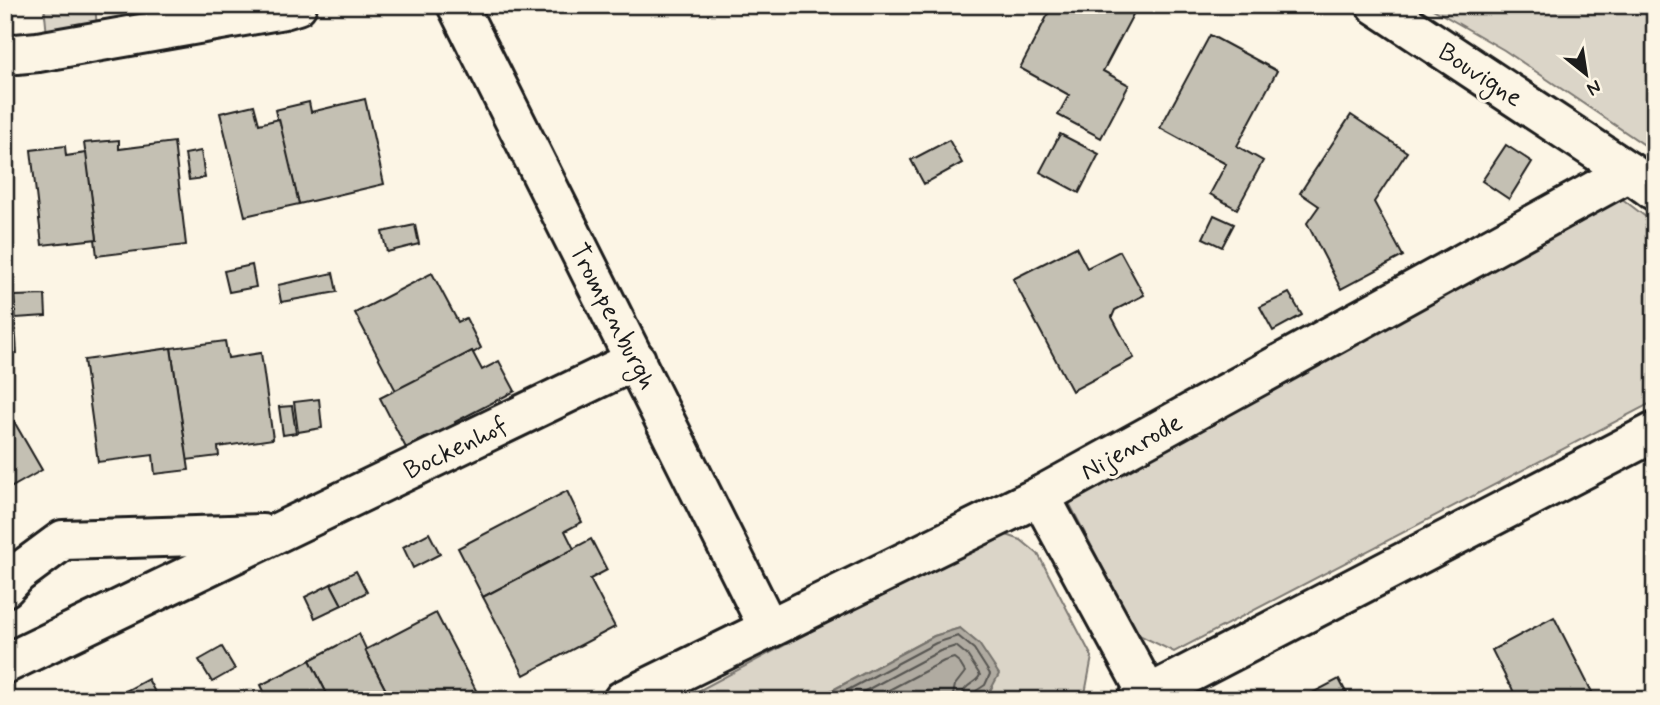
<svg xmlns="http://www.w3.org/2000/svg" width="1660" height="705" viewBox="0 0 1660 705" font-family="Mynerve,sans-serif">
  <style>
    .green { fill: #dbd5c8; stroke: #7c7872; stroke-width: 2 }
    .water { fill: #b0aba1; stroke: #75726c; stroke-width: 2 }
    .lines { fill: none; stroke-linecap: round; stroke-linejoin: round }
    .shore { stroke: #575551; stroke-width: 2 }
    .building { fill: #c4c0b3; stroke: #1c1c1c; stroke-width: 2 }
    .minor-casing { stroke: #1c1c1c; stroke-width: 44 }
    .minor { stroke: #fcf5e5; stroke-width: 38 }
    .labels { text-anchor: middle; stroke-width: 6; stroke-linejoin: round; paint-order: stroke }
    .street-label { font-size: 26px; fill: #1c1c1c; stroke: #fcf5e5 }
  </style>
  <rect width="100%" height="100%" fill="#fcf5e5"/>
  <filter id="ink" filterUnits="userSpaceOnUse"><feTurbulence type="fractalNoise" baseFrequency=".0143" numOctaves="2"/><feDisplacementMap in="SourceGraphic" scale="14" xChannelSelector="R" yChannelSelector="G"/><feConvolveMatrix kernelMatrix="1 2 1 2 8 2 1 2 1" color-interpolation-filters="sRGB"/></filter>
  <g filter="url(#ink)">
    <g class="green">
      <polygon points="44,5 95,5 97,28 47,35"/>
      <polygon points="1426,5 1655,5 1655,152 1504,50"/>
      <polygon points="1621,198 1655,224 1655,401 1174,652 1137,634 1065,495"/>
      <polygon points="998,532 1021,540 1038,554 1092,657 1084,699 972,700 990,691 960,628 934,636 814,700 681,700"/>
    </g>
    <polygon class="water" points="960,628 979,644 999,674 990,691 972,700 814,700 934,636"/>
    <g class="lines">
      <g class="shore">
        <polyline points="829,700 936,643 958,636 974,649 990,674 985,685 973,693 971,700"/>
        <path d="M848 700 940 651 956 646 967 655 980 675C975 686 963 682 962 700"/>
        <polyline points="870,700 944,661 954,658 959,662 965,672 955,685 952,700"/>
      </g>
    </g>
    <g class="building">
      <polygon points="1053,5 1138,5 1103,71 1129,85 1101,138 1058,115 1069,95 1020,68"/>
      <polygon points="1210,35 1277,71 1237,146 1263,161 1237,209 1210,194 1226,164 1160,128"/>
      <polygon points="365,99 384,184 299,204 275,110 309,102 311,112"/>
      <polygon points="254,105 259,124 279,119 299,204 245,216 220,113"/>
      <polygon points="1351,115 1407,152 1374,202 1403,256 1341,289 1307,223 1319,206 1300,193"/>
      <polygon points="1060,134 1099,154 1079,193 1040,172"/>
      <polygon points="119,140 119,149 174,142 186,245 97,256 95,239 97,239 84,143"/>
      <polygon points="949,140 962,163 924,184 911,160"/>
      <polygon points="1506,145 1532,162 1509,199 1482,181"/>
      <polygon points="65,146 66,156 86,153 97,239 42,245 31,150"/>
      <polygon points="201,151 205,178 189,180 185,154"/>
      <polygon points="1214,215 1234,224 1222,247 1203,238"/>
      <polygon points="415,225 419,244 387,252 382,232"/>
      <polygon points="1076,247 1087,268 1120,251 1144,295 1115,310 1112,317 1134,358 1072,391 1013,279"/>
      <polygon points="252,265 256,287 229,292 224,271"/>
      <polygon points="333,273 337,292 281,302 278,285"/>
      <polygon points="432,273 458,322 466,318 481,348 473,353 472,351 396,391 355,313"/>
      <polygon points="1289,293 1302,315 1273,331 1260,307"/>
      <polygon points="45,295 46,316 16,318 14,296"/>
      <polygon points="5,321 15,321 17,353 5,354"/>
      <polygon points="225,341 228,358 261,353 273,439 218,447 219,456 187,460 171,348"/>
      <polygon points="171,348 189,470 155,474 153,455 98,462 84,360"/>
      <polygon points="472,351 482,370 499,361 515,391 455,422 460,433 431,448 425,438 406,448 380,398"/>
      <polygon points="319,399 322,428 298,432 294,402"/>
      <polygon points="5,406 42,470 5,491"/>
      <polygon points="292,406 296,433 283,435 279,407"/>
      <polygon points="567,491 582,522 565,531 574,549 483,597 458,548"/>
      <polygon points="429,533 440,554 413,568 403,547"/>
      <polygon points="591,539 607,570 590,579 615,627 524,675 483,597 574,549 574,548"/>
      <polygon points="356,571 367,592 342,605 331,584"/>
      <polygon points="331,584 342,605 315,618 305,597"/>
      <polygon points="436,613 480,698 478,699 473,691 456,700 391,700 365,650"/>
      <polygon points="1554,617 1596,700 1517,700 1511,686 1509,684 1492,650"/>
      <polygon points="359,634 366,649 365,650 391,700 330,700 310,660"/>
      <polygon points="222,647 235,669 212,682 199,660"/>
      <polygon points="310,660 330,700 268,700 261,685"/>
      <polygon points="148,679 159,700 124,700 120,694"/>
      <polygon points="1339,679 1350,700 1299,700"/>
    </g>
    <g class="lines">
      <defs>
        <g id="minor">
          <polyline points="457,5 768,627"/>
          <polyline points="1376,5 1629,172 1655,191"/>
          <polyline points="5,55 38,52 284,9 297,5"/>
          <polyline points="1040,496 1151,700"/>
          <polyline points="5,587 17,574 63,540 262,534"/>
          <polyline points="5,664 636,360"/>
          <polyline points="623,700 1040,496 1629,172"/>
          <polyline points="1138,700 1655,432"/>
        </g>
      </defs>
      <use href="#minor" class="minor-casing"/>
      <use href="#minor" class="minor"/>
    </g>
  </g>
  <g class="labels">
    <g class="street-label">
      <text transform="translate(1481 74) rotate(33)" y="9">Bouvigne</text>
      <text transform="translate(614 316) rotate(63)" y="9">Trompenburgh</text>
      <text transform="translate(1131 446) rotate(-29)" y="9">Nijenrode</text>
      <text transform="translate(455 447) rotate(-26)" y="9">Bockenhof</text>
    </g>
  </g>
  <rect width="1660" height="705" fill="none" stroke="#fcf5e5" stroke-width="28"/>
  <rect x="14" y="14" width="1632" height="677" fill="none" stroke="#1c1c1c" stroke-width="2.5" filter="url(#ink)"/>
  <g transform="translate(1586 74) rotate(150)" stroke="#fcf5e5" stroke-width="5" paint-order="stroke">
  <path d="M0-5L12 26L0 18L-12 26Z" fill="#1c1c1c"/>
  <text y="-10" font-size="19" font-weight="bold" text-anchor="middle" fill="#1c1c1c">N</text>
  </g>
</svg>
